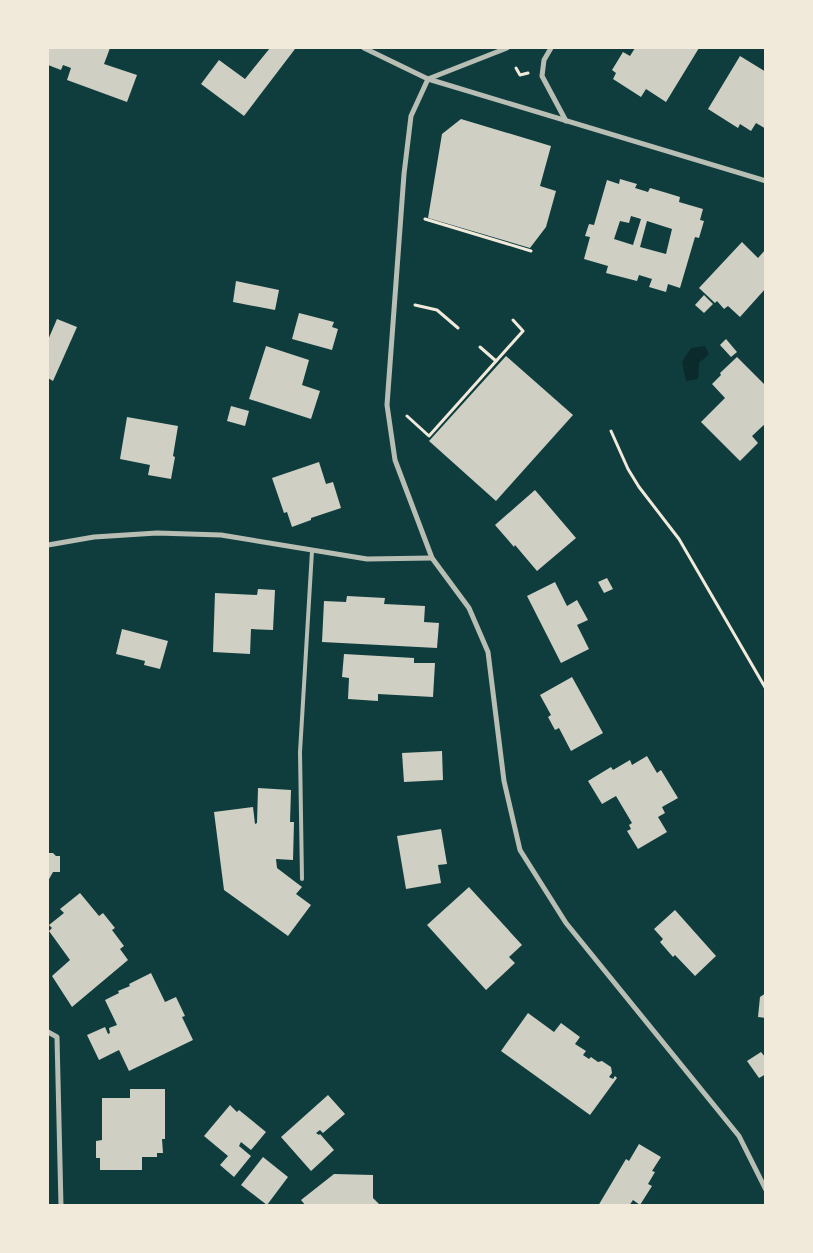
<svg xmlns="http://www.w3.org/2000/svg" width="813" height="1253" viewBox="0 0 813 1253" font-family="'Sofia Sans Condensed',sans-serif">
  <style>
    .water { fill: #0a2a2b }
    .building { fill: #cfcfc3; fill-rule: evenodd }
    .lines { fill: none; stroke-linecap: round; stroke-linejoin: round }
    .path { stroke: #f1e9da; stroke-width: 3 }
    .service { stroke: #b8beb3; stroke-width: 4 }
    .minor { stroke: #b8beb3; stroke-width: 5 }
  </style>
  <rect width="100%" height="100%" fill="#0f3d3e"/>
  <polygon class="water" points="705,346 709,354 699,363 698,379 686,381 682,362 691,348"/>
  <g class="building">
    <polygon points="48,48 110,48 104,64 137,75 127,102 67,80 71,68 63,65 61,70 48,65"/>
    <polygon points="270,48 295,49 244,116 201,84 219,60 245,79"/>
    <polygon points="635,48 699,48 666,102 646,89 641,97 613,79 616,73 612,70 623,52 630,56"/>
    <polygon points="740,56 766,72 766,129 756,123 751,131 740,124 738,128 708,109"/>
    <polygon points="461,119 551,146 540,186 556,191 546,227 530,248 428,218 442,134"/>
    <path d="M620 179 637 184 635 188 648 192 650 188 667 193 680 197 679 202 703 209 700 220 704 221 699 238 695 237 680 288 668 284 666 292 649 287 652 279 639 275 637 281 606 273 608 266 584 259 590 237 585 236 589 224 594 225 607 180 619 184ZM631 216 641 219 633 245 614 239 620 221 629 223ZM647 221 672 229 666 254 640 247Z"/>
    <polygon points="742,242 758,258 766,249 766,288 740,317 728,306 724,309 717,301 715,303 699,288"/>
    <polygon points="236,281 279,290 275,310 233,302"/>
    <polygon points="704,295 713,304 704,313 695,305"/>
    <polygon points="299,313 334,322 332,327 338,329 332,350 292,339"/>
    <polygon points="57,319 77,327 53,381 48,378 48,340"/>
    <polygon points="726,339 737,352 731,357 720,345"/>
    <polygon points="266,346 309,360 302,385 320,391 311,419 249,399"/>
    <polygon points="506,356 573,415 496,501 429,441"/>
    <polygon points="737,357 766,386 766,416 764,418 766,423 752,436 758,443 740,461 701,422 725,398 712,384 721,375 720,373"/>
    <polygon points="231,406 249,411 245,426 227,421"/>
    <polygon points="127,417 178,426 173,456 175,457 171,479 148,475 150,465 120,459"/>
    <polygon points="319,462 326,484 333,482 341,508 311,518 311,520 292,527 287,512 284,513 272,478"/>
    <polygon points="535,490 576,538 537,571 515,545 514,547 495,525"/>
    <polygon points="607,578 613,589 604,593 598,582"/>
    <polygon points="555,582 567,606 577,600 588,620 577,625 589,649 561,663 527,596"/>
    <polygon points="258,589 275,590 273,630 251,629 250,654 213,652 215,593 257,595"/>
    <polygon points="347,596 385,598 384,604 425,606 424,622 439,623 437,648 322,642 324,601 346,602"/>
    <polygon points="122,629 168,641 160,669 144,665 145,661 116,654"/>
    <polygon points="344,654 414,658 414,663 435,663 433,697 378,694 378,701 348,699 349,678 342,677"/>
    <polygon points="572,677 603,733 571,751 559,728 555,730 548,717 551,715 540,695"/>
    <polygon points="442,751 443,780 404,782 402,753"/>
    <polygon points="647,756 657,773 661,770 678,798 662,807 665,813 658,817 667,832 638,849 627,831 631,829 629,825 632,823 616,796 602,804 588,781 611,767 613,770 630,760 632,765"/>
    <polygon points="258,788 291,790 290,822 294,822 293,860 276,859 277,868 302,887 296,894 311,905 288,936 224,890 214,812 253,807 255,824 257,823"/>
    <polygon points="441,829 447,864 438,865 441,883 406,889 397,836"/>
    <polygon points="48,853 53,853 56,856 60,856 60,872 53,872 48,881"/>
    <polygon points="469,887 522,945 509,957 515,963 486,990 427,925"/>
    <polygon points="80,893 99,916 103,913 115,928 112,930 124,946 120,949 128,960 72,1007 52,976 70,960 49,931 52,928 49,925 64,913 60,909"/>
    <polygon points="675,910 716,956 695,976 675,955 673,957 660,942 663,939 654,929"/>
    <polygon points="151,973 165,1002 176,997 185,1016 182,1017 193,1040 129,1071 119,1050 99,1060 87,1035 105,1027 108,1034 110,1033 109,1028 117,1025 105,1000 119,993 118,991 130,986 129,984"/>
    <polygon points="766,993 766,1018 758,1017 760,997"/>
    <polygon points="528,1013 554,1032 561,1023 580,1037 575,1044 586,1051 583,1055 589,1059 591,1057 598,1062 602,1061 611,1067 612,1073 609,1077 613,1079 615,1076 617,1078 590,1115 501,1051"/>
    <polygon points="761,1052 766,1058 766,1074 759,1078 747,1061"/>
    <polygon points="130,1089 165,1089 165,1139 162,1139 163,1153 157,1153 157,1157 142,1157 142,1170 100,1170 100,1158 96,1158 96,1141 102,1140 102,1098 130,1098"/>
    <polygon points="328,1095 345,1114 323,1133 320,1130 316,1133 319,1135 320,1134 334,1150 311,1171 281,1137"/>
    <polygon points="230,1105 237,1112 239,1110 266,1132 251,1150 241,1142 239,1146 251,1156 234,1177 220,1165 228,1156 204,1136"/>
    <polygon points="639,1144 661,1157 652,1171 655,1172 648,1184 652,1186 640,1205 633,1200 629,1206 598,1206 626,1159 629,1161"/>
    <polygon points="263,1157 288,1177 267,1205 241,1185"/>
    <polygon points="334,1174 373,1175 373,1198 381,1206 306,1206 301,1200"/>
  </g>
  <g class="lines">
    <g class="path">
      <polyline points="516,68 520,75 528,73"/>
      <polyline points="425,219 531,251"/>
      <polyline points="415,305 437,310 458,328"/>
      <polyline points="480,347 496,361"/>
      <polyline points="407,416 429,436 523,331 513,320"/>
      <polyline points="611,431 628,469 639,487 679,539 766,689"/>
    </g>
    <polyline class="service" points="302,879 300,752 312,551"/>
    <g class="minor">
      <polyline points="364,48 428,79 766,181"/>
      <polyline points="507,48 428,79 411,116 404,174 387,405 395,460 432,558 469,608 488,652 504,781 520,850 566,923 739,1136 766,1190"/>
      <polyline points="551,48 544,60 542,76 566,121"/>
      <polyline points="48,545 94,537 157,533 221,535 367,559 432,558"/>
      <polyline points="48,1032 57,1037 61,1206"/>
    </g>
  </g>
  <rect width="813" height="1253" fill="none" stroke="#f1e9da" stroke-width="98"/>
</svg>
